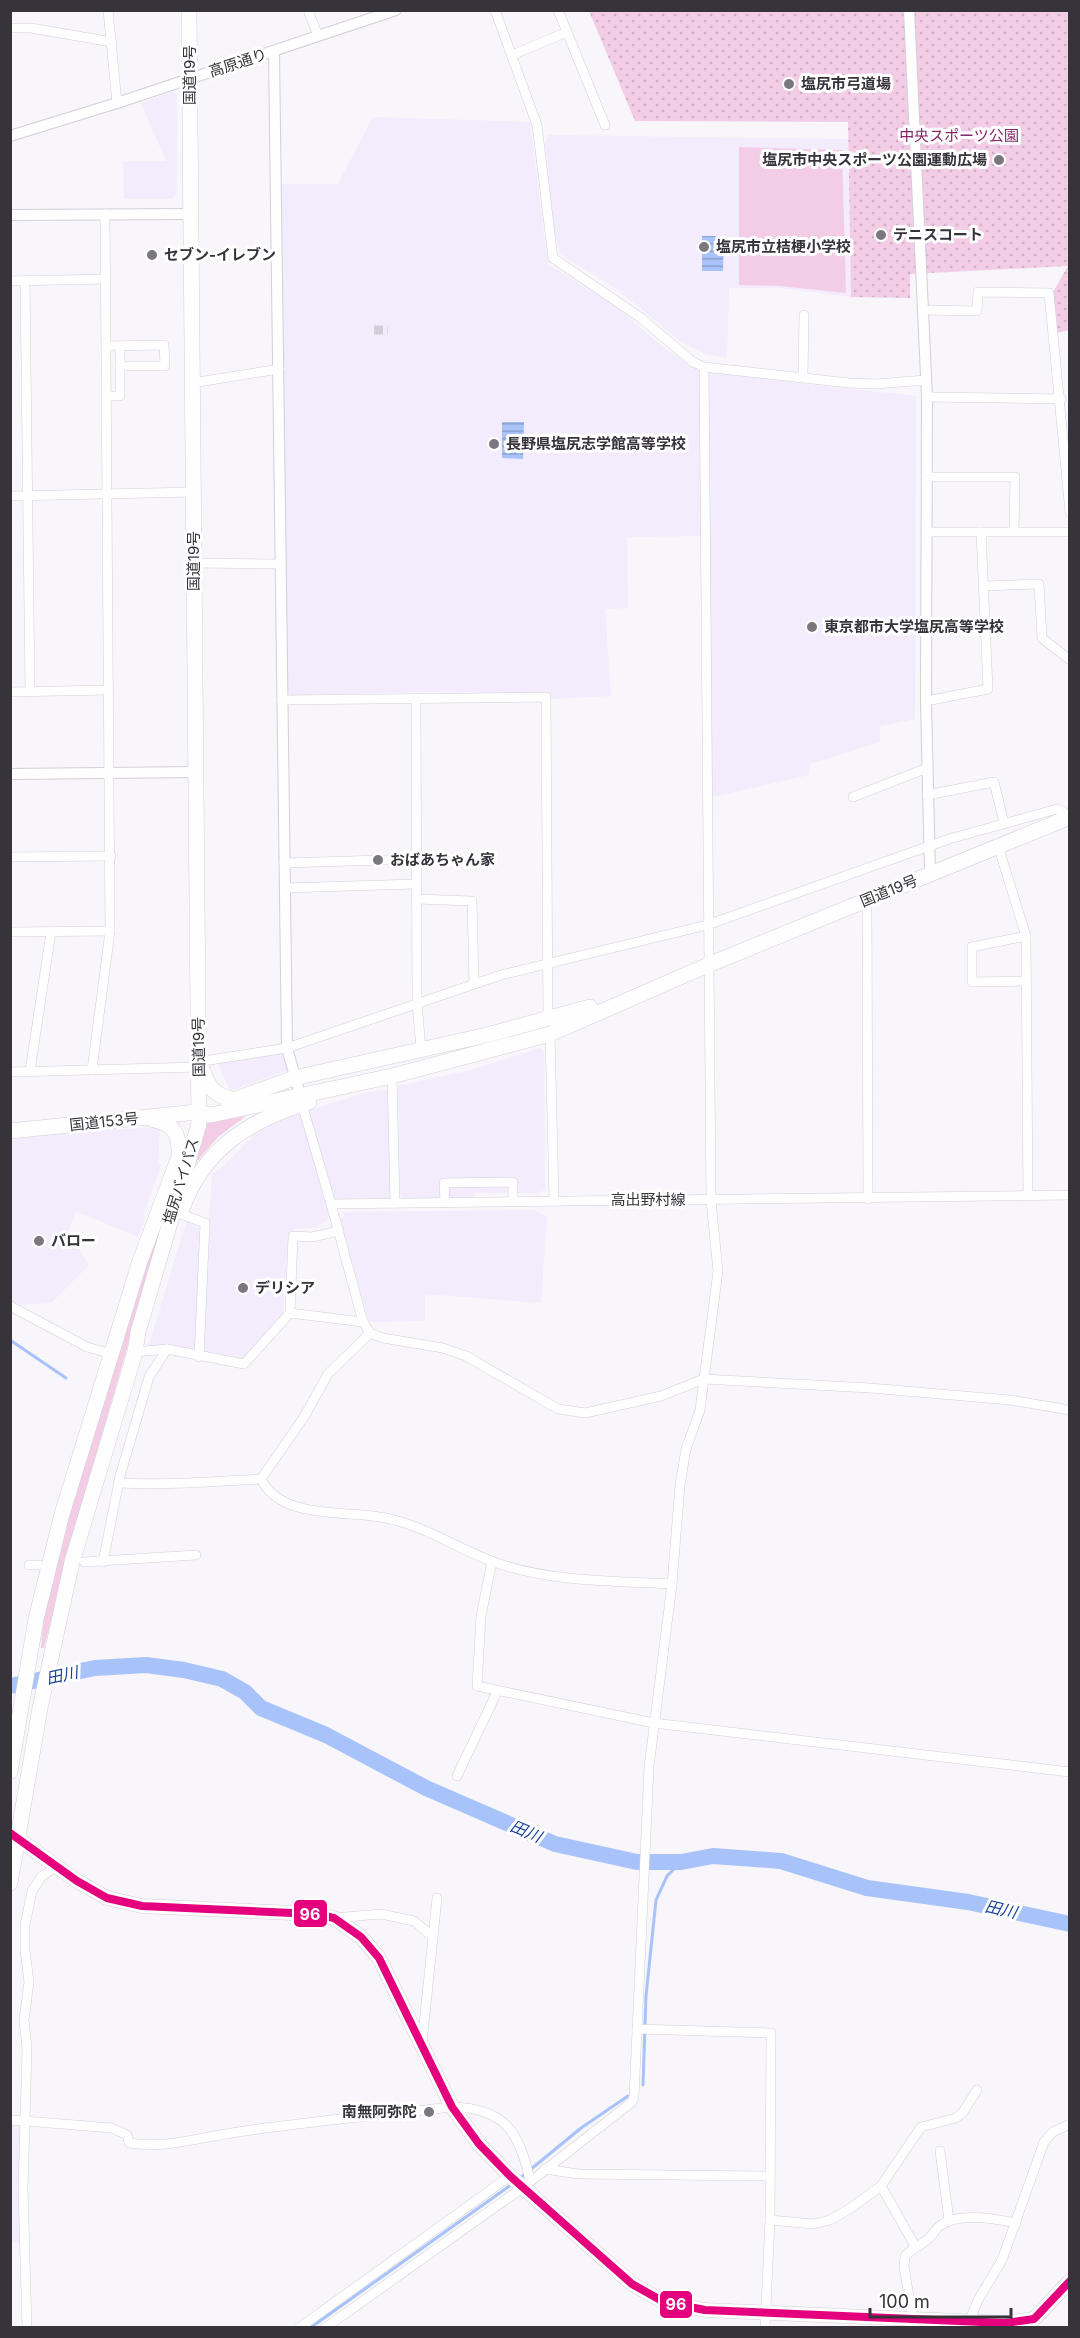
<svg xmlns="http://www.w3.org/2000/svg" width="1080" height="2338" viewBox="0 0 1080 2338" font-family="Inter,'Noto Sans JP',sans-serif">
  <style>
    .built { fill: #f2ecfd }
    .green { fill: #f2cde5 }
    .park { fill: url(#park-dots) }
    .water { fill: url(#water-rules) }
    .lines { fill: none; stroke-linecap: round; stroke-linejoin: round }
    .stream { stroke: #a8c3fa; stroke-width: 3 }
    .river { stroke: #a8c3fa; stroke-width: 16 }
    .minor-tunnel { stroke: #d1ced5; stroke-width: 9; stroke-dasharray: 9 4.5; stroke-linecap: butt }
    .minor-casing { stroke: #d2cfd7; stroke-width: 10 }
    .tertiary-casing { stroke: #d2cfd7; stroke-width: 12 }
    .primary-casing { stroke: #d2cfd7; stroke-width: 15 }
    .trunk-casing { stroke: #d2cfd7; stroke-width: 16 }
    .minor { stroke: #fefefe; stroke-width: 9 }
    .tertiary { stroke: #fefefe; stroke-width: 10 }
    .primary { stroke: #fefefe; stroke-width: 14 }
    .trunk { stroke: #fefefe; stroke-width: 15 }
    .bus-1-casing { stroke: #fff; stroke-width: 12 }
    .bus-1 { stroke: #e5007d; stroke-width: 8 }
    .poi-dot { fill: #7a777e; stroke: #fff; stroke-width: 2 }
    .labels { text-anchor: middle; stroke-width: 6; stroke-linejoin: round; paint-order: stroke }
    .street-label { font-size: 15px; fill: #36333b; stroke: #fff }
    .poi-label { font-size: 15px; font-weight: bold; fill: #36333b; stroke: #fff; text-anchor: start }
    .park-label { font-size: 15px; fill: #862568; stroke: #fff }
    .water-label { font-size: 16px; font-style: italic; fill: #184199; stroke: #fff }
    .line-badge { stroke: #fff; stroke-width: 2 }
    .badge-label { font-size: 16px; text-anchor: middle; font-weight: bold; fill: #fff }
  </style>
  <defs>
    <pattern id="park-dots" width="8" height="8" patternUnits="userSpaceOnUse" patternTransform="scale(1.5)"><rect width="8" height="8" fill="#f2cde5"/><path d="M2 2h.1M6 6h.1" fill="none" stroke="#d0b0c5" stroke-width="1.8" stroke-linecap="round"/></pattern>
    <pattern id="water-rules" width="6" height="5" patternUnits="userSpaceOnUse" patternTransform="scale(1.5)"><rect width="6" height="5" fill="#a8c3fa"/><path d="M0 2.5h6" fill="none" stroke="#8a9fcc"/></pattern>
  </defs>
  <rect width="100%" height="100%" fill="#f8f5fb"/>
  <g class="built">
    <polygon points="173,92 177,95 177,193 172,199 124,199 123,161 166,161 141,103"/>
    <polygon points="373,117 530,122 548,264 615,306 664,348 702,372 701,536 627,537 628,608 605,609 611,696 550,699 549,693 412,692 291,696 287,691 282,184 338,184"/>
    <polygon points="548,135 848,139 851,297 779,288 729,288 727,358 705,354 681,342 618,290 560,254 552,220 545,144"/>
    <polygon points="709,373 916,396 915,719 880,726 880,742 810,764 809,775 709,798 707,375"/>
    <polygon points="540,1048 544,1051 545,1190 538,1193 474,1193 473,1198 403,1198 400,1195 398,1086 471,1070"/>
    <polygon points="283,1052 288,1070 233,1090 230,1090 217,1062"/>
    <polygon points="388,1089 391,1198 335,1199 308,1111 364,1093"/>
    <polygon points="300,1112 330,1218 315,1228 294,1229 288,1244 283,1315 245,1357 238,1359 205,1354 201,1350 212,1174 223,1167 252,1137 250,1136 267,1125"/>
    <polygon points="155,1127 160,1131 158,1162 161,1165 143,1215 145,1218 138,1237 76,1211 68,1231 89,1265 51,1303 16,1305 11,1302 10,1140 60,1133"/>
    <polygon points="535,1210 547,1217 541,1303 425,1294 425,1321 369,1322 340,1218 344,1217 343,1212"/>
    <polygon points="187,1220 199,1229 202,1240 195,1353 148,1347"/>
    <polygon points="10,2124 23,2128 23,2244 11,2242"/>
  </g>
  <g class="green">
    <polygon points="739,147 842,150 846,293 780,286 739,285"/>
    <polygon points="246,1116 218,1137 186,1174 207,1123"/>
    <path d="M169 1203 77 1521 44 1648H41C45 1581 71 1504 91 1440 115 1360 138 1280 169 1203Z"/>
  </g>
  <polygon class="park" points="589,11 1069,11 1069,330 1057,333 1053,292 1068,266 910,274 910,298 851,297 848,122 635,121"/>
  <g class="water">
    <polygon points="702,236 724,236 723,271 702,271"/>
    <polygon points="502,422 524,422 523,459 502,458"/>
  </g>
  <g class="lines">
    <g class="stream">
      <polyline points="10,1340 66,1378"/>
      <polyline points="643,2085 646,1996 656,1900 667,1876 681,1862"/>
      <polyline points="519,2179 581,2128 628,2096"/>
      <polyline points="310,2328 511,2185"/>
    </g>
    <polyline class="river" points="10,1686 95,1668 146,1665 184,1670 222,1679 245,1692 261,1708 326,1735 426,1788 555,1844 637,1862 681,1862 713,1856 781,1861 867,1888 968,1902 1070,1924"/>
    <polyline class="minor-tunnel" points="374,330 388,330"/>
    <defs>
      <g id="minor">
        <polyline points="108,10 117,103"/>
        <polyline points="308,10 318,36"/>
        <polyline points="495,10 537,125 553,258 641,318 693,362 704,367 849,383 876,384 926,380"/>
        <polyline points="558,10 605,125"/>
        <polyline points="10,28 31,28 112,42"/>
        <polyline points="512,55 567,32"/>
        <polyline points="10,281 105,279"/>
        <polyline points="25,281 30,691"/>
        <polyline points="923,310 977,311 978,292 1049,293 1070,512"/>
        <polyline points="106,346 164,345 165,366 120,366"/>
        <polyline points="803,377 804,315"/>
        <polyline points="192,383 279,369"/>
        <polyline points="106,396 120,396 120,346"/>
        <polyline points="927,397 1061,399"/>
        <polyline points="926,477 1015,477 1014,531"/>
        <polyline points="10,496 194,492"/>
        <polyline points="927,532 1070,532"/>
        <polyline points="194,563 279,564"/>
        <polyline points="985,586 1039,584 1042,638 1070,660"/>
        <polyline points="10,692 109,690"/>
        <polyline points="416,698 417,1003 421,1049"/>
        <polyline points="282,700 546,697 548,1020"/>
        <polyline points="926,701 988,689 981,532"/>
        <polyline points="927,795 994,782 1004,823"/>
        <polyline points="853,797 927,768"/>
        <polyline points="998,846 1026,936 1028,1196"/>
        <polyline points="10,857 111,856"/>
        <polyline points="284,863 415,859"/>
        <polyline points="285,888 415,884"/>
        <polyline points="416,899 472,901 474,984"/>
        <polyline points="864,901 867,910 868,1199"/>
        <polyline points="10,932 110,931 105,214"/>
        <polyline points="1026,936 972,947 972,982 1026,981"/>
        <polyline points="550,1034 554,1200"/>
        <polyline points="210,1060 287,1048 501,975 707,925 949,839 1057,809 1064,812 1068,818"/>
        <polyline points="92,1070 110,931"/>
        <polyline points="30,1071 51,932"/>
        <polyline points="10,1072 199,1067"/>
        <polyline points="392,1076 395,1203"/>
        <polyline points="302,1104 331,1204 1070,1195"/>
        <polyline points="445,1203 444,1183 513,1182 513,1201"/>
        <polyline points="331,1204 363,1322 370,1333 383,1338 443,1348 466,1356 558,1409 585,1413 661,1396 704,1379 870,1388 1010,1400 1070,1410"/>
        <polyline points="180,1214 205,1223 199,1357"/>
        <polyline points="10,1306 87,1347 112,1354"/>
        <polyline points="290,1313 363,1322"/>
        <polyline points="135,1352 167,1349 244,1364 290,1313 293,1236 312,1237 339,1231"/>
        <path d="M261 1479C282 1522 351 1509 390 1519 426 1527 457 1548 491 1561 548 1582 611 1581 672 1584"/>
        <path d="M118 1483C166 1485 213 1482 261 1479L304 1417 328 1374 370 1333"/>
        <polyline points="492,1561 481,1616 477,1686 654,1723 1070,1772"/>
        <polyline points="84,1562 196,1555"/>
        <polyline points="103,1562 120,1476 149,1377 167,1349"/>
        <polyline points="29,1565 39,1565"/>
        <polyline points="457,1776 497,1692"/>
        <path d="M58 1866 42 1876 32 1891 25 1925V1950L29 1982 24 2020 27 2048 25 2121 112 2128 127 2135 129 2143C167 2149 200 2137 238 2132 309 2121 381 2115 452 2107 505 2108 519 2132 530 2180"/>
        <polyline points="334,1918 381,1914 414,1921 433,1937"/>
        <polyline points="637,2029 771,2033 770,2220 765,2328"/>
        <polyline points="422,2043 437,1898"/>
        <polyline points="10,2120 25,2121 23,2189 27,2328"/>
        <polyline points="940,2151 949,2221"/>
        <polyline points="545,2169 578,2174 770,2176"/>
        <polyline points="881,2186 915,2246"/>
        <polyline points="770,2220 814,2224 830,2220 851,2208 881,2186 921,2127 956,2118 963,2112 977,2090"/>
        <path d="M913 2320 904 2267 905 2256C913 2248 921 2245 928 2239 933 2235 936 2228 941 2225 960 2212 995 2219 1016 2223"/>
        <polyline points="969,2322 978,2300 1002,2260 1044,2142 1053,2132 1070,2124"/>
        <polyline points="299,2328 510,2176"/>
        <polyline points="325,2328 522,2188 632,2102 634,2097 649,1767 672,1584 680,1485 686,1449 700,1410 718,1271 711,1200 704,367"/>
      </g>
      <g id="tertiary">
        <polyline points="909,10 927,397 926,701 930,874"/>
        <polyline points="274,52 287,1048 302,1102"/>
        <polyline points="10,136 117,103 396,10"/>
        <polyline points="10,215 191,214"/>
        <polyline points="10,774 196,772"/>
      </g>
      <polyline id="primary" points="10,1833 77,1881 107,1898 142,1906 314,1914 334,1918 361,1937 379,1958 452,2107 479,2144 510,2176 632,2284 664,2302 705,2310 1005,2323 1034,2319 1070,2281"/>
      <g id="trunk">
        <path d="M203 1071C209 1090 217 1097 237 1100"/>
        <polyline points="228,1102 294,1078 487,1035 590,1007"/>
        <path d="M151 1119C174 1123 180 1134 179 1156"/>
        <polyline points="10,1131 197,1112 211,1115 392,1076 550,1034 708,965 1070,817"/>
        <path d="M182 1209C203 1149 251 1119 309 1102"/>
        <polyline points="10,1772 36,1619 62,1514 140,1261 177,1162"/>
        <polyline points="10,1883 40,1708 72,1562 135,1352 138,1332 199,1124 189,10"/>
      </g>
    </defs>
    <use href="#minor" class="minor-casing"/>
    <use href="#tertiary" class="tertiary-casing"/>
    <use href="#primary" class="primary-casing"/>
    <use href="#trunk" class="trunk-casing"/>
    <use href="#minor" class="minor"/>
    <use href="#tertiary" class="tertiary"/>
    <use href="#primary" class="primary"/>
    <use href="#trunk" class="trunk"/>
    <defs>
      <polyline id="bus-1" points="10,1833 77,1881 107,1898 142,1906 314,1914 334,1918 361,1937 379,1958 452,2107 479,2144 510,2176 632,2284 664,2302 705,2310 1005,2323 1034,2319 1070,2281"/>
    </defs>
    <use href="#bus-1" class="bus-1-casing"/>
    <use href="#bus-1" class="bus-1"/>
  </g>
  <g class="poi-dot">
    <circle cx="789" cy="84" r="6"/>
    <circle cx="999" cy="160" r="6"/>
    <circle cx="881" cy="235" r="6"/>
    <circle cx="704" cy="247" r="6"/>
    <circle cx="152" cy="255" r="6"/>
    <circle cx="494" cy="444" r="6"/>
    <circle cx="812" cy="627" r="6"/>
    <circle cx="378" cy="860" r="6"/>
    <circle cx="39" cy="1241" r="6"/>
    <circle cx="243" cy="1288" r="6"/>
    <circle cx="429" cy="2112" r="6"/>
  </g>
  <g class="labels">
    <g class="street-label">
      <text transform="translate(238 63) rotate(-18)" y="5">高原通り</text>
      <text transform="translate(190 75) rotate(-90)" y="5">国道19号</text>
      <text transform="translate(194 561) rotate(-90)" y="5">国道19号</text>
      <text transform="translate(889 891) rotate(-22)" y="5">国道19号</text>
      <text transform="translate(199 1047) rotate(-91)" y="5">国道19号</text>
      <text transform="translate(104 1122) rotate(-6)" y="5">国道153号</text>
      <text transform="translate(181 1181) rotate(-73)" y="5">塩尻バイパス</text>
      <text x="648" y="1205">高出野村線</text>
    </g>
    <g class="poi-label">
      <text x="801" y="89">塩尻市弓道場</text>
      <text x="987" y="165" text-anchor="end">塩尻市中央スポーツ公園運動広場</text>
      <text x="893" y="240">テニスコート</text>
      <text x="716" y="252">塩尻市立桔梗小学校</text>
      <text x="164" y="260">セブン-イレブン</text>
      <text x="506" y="449">長野県塩尻志学館高等学校</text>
      <text x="824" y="632">東京都市大学塩尻高等学校</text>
      <text x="390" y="865">おばあちゃん家</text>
      <text x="51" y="1246">バロー</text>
      <text x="255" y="1293">デリシア</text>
      <text x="417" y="2117" text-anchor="end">南無阿弥陀</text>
    </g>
    <g class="park-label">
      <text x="959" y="141">中央スポーツ公園</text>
    </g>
    <g class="water-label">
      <text transform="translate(62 1675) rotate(-12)" y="6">田川</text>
      <text transform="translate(526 1831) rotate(23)" y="6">田川</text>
      <text transform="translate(1001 1909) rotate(13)" y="6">田川</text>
    </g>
  </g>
  <g class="line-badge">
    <rect x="293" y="1899" width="35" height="29" rx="6" fill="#e5007d"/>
    <rect x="659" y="2290" width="34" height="29" rx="6" fill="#e5007d"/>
  </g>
  <g class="badge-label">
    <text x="310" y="1920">96</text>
    <text x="676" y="2310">96</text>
  </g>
  <rect width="1080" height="2338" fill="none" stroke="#36333b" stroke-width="24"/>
  <path d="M870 2308v9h141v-9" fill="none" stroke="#36333b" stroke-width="3"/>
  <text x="879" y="2308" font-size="18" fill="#36333b" stroke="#ffffff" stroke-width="4.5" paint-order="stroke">100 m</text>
</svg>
